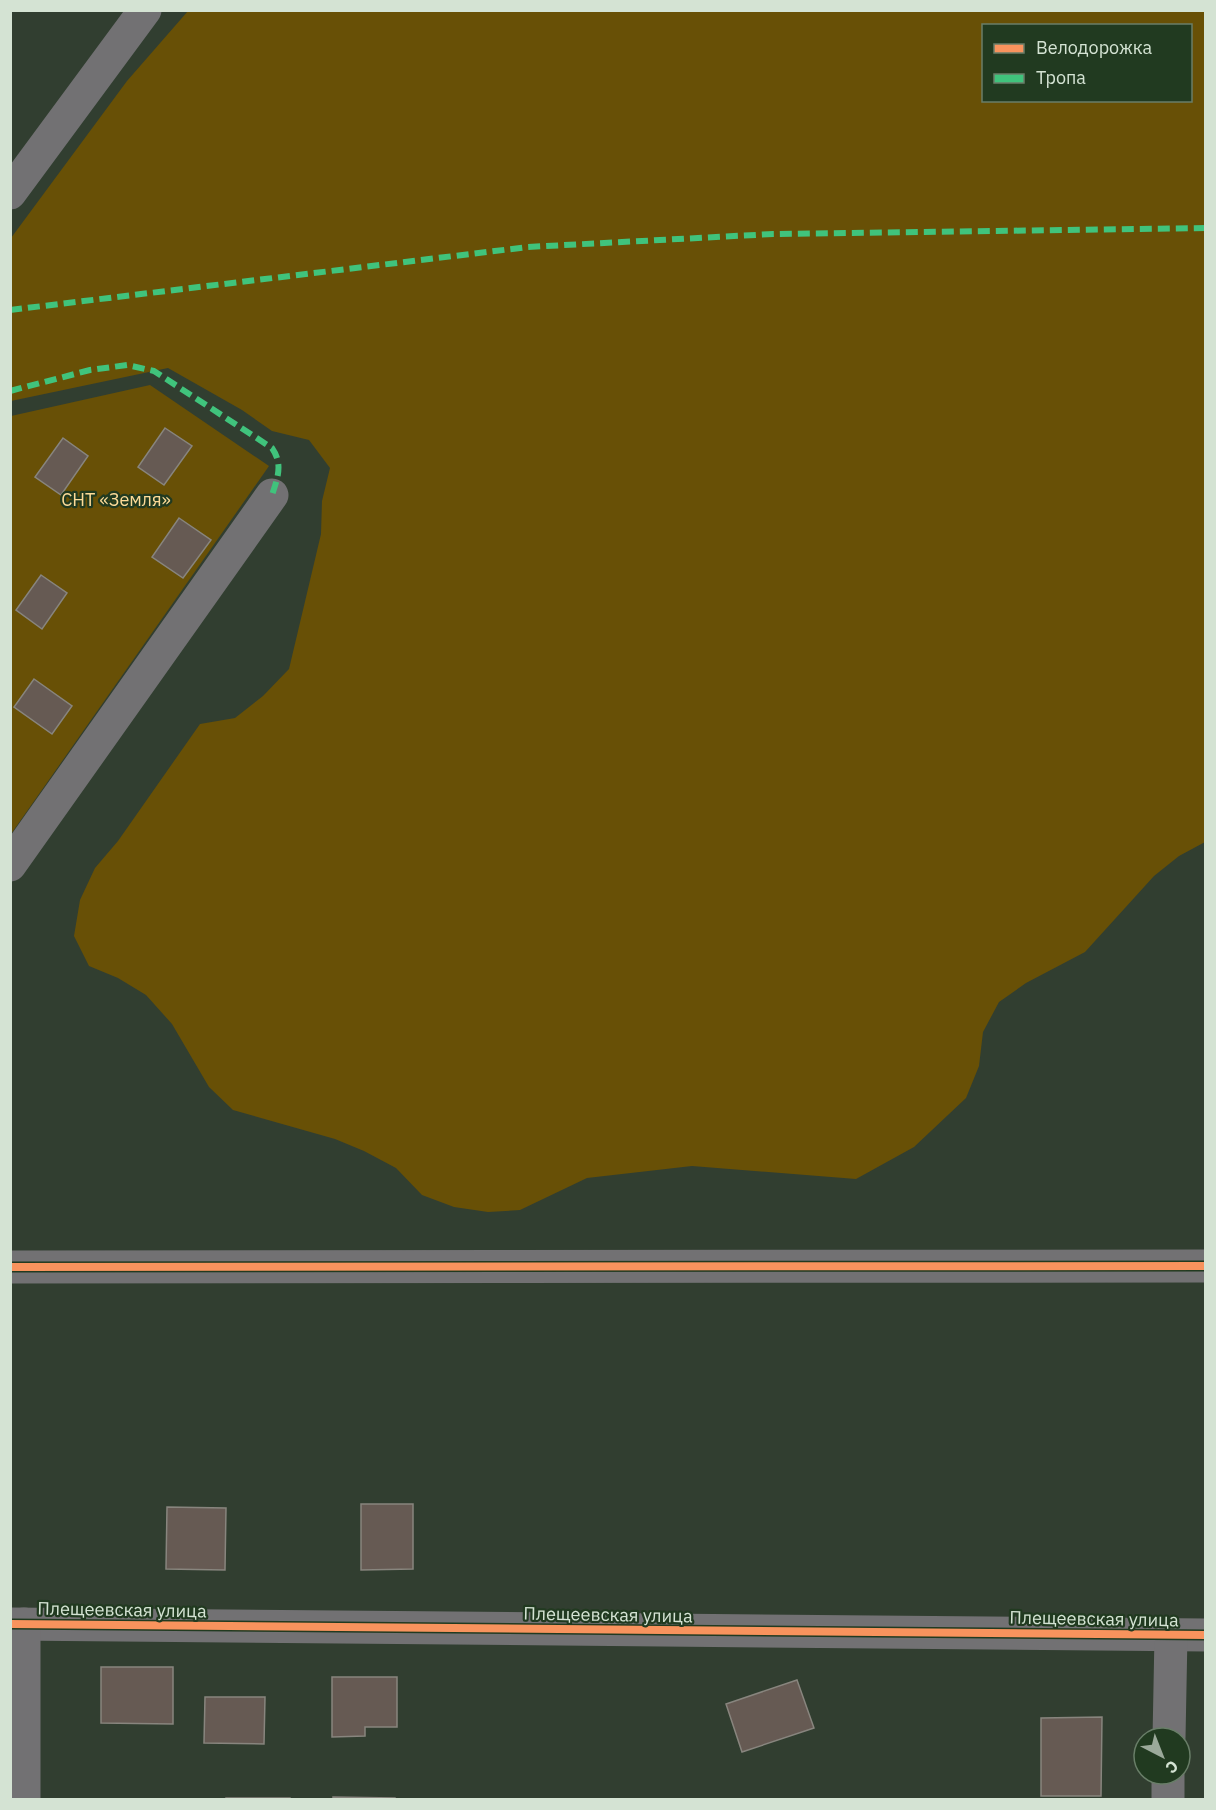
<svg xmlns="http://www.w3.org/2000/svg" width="1216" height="1810" viewBox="0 0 1216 1810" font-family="'IBM Plex Sans',sans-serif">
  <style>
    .green { fill: #685006; fill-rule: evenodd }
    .building { fill: #665a53; stroke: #88857e; stroke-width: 1.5 }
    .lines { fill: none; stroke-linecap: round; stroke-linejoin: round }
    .minor { stroke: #727173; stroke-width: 33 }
    .quiet { stroke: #40c37c; stroke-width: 6; stroke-dasharray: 12 6; stroke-linecap: butt }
    .cycleway-casing { stroke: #213a20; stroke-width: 11 }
    .cycleway { stroke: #f8935d; stroke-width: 8 }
    .labels { text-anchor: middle; stroke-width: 4.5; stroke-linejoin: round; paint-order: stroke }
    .park-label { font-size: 18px; fill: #fddb98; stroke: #213a20 }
    .street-label { font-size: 18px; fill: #d4e3d3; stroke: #213a20 }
  </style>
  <rect width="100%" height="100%" fill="#313e30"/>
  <g class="green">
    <path d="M188 11H1205V842L1179 856 1154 876 1085 952 1026 983 999 1002 983 1032 979 1066 966 1098 914 1147 856 1179 692 1166 587 1178 520 1210 488 1212 454 1207 422 1195 396 1168 364 1151 335 1139 233 1110 209 1087 172 1024 146 995 118 978 89 966 74 936 80 900 95 868 118 841 200 724 235 718 263 696 289 669 321 534 322 501 330 468 309 440 272 431 242 410 168 368 11 401V238L127 81ZM984 26H1190V100H984Z"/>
    <polygon points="150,385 269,466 11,834 11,416"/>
  </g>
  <g class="building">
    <polygon points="165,428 192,446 164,485 138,467"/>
    <polygon points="63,438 88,456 61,495 35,477"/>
    <polygon points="179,518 211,540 183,578 152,557"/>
    <polygon points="41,575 67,593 42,629 16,610"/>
    <polygon points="34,679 72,706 52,734 14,707"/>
    <polygon points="361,1504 413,1504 413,1569 361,1570"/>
    <polygon points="167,1507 226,1508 225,1570 166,1569"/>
    <polygon points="101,1667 173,1667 173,1724 101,1723"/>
    <polygon points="332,1677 397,1677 397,1727 365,1727 365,1736 332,1737"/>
    <polygon points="797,1680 814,1728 742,1752 726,1704"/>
    <polygon points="205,1697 265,1697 264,1744 204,1743"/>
    <polygon points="1102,1717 1101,1796 1041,1796 1041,1718"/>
    <polygon points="333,1797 395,1798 395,1800 333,1800"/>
    <rect x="226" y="1798" width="64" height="2"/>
  </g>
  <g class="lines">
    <g class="minor">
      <polyline points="10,193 145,10"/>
      <polyline points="10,865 272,495"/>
      <polyline points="10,1267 1206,1266"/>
      <polyline points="10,1624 1206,1635"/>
      <polyline points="24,1624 24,1800"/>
      <polyline points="1169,1738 1171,1635"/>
      <polyline points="1168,1800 1168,1774"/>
    </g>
    <g class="quiet">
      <polyline points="10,310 528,247 773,234 1206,228"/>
      <path d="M10 391 90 370 127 365 154 371 272 448C283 464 278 477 272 495"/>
    </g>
    <defs>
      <g id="cycleway">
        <polyline points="10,1267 1206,1266"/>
        <polyline points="10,1624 1206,1635"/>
      </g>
    </defs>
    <use href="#cycleway" class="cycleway-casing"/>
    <use href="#cycleway" class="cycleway"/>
  </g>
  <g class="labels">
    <g class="park-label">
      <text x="116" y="506">СНТ «Земля»</text>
    </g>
    <g class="street-label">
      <text transform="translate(122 1610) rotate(1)" y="6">Плещеевская улица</text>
      <text transform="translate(608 1615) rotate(1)" y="6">Плещеевская улица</text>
      <text transform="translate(1094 1619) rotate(1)" y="6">Плещеевская улица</text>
    </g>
  </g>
  <rect width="1216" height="1810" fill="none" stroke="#d4e3d3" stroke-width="24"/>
  <rect x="982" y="24" width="210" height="78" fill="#213a20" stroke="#697e68" stroke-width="1.5"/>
  <rect x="994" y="44" width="30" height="9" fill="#f8935d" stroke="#697e68" stroke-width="1.5"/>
  <text x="1036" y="54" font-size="18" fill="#d4e3d3">Велодорожка</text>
  <rect x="994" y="74" width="30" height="9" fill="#40c37c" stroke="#697e68" stroke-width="1.5"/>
  <text x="1036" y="84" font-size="18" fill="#d4e3d3">Тропа</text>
  <g transform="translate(1162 1756) rotate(138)"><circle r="28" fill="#213a20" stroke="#697e68" stroke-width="1.5"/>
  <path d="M0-4.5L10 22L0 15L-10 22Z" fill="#9ba99a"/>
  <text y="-9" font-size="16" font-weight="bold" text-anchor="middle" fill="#d4e3d3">С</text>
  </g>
</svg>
